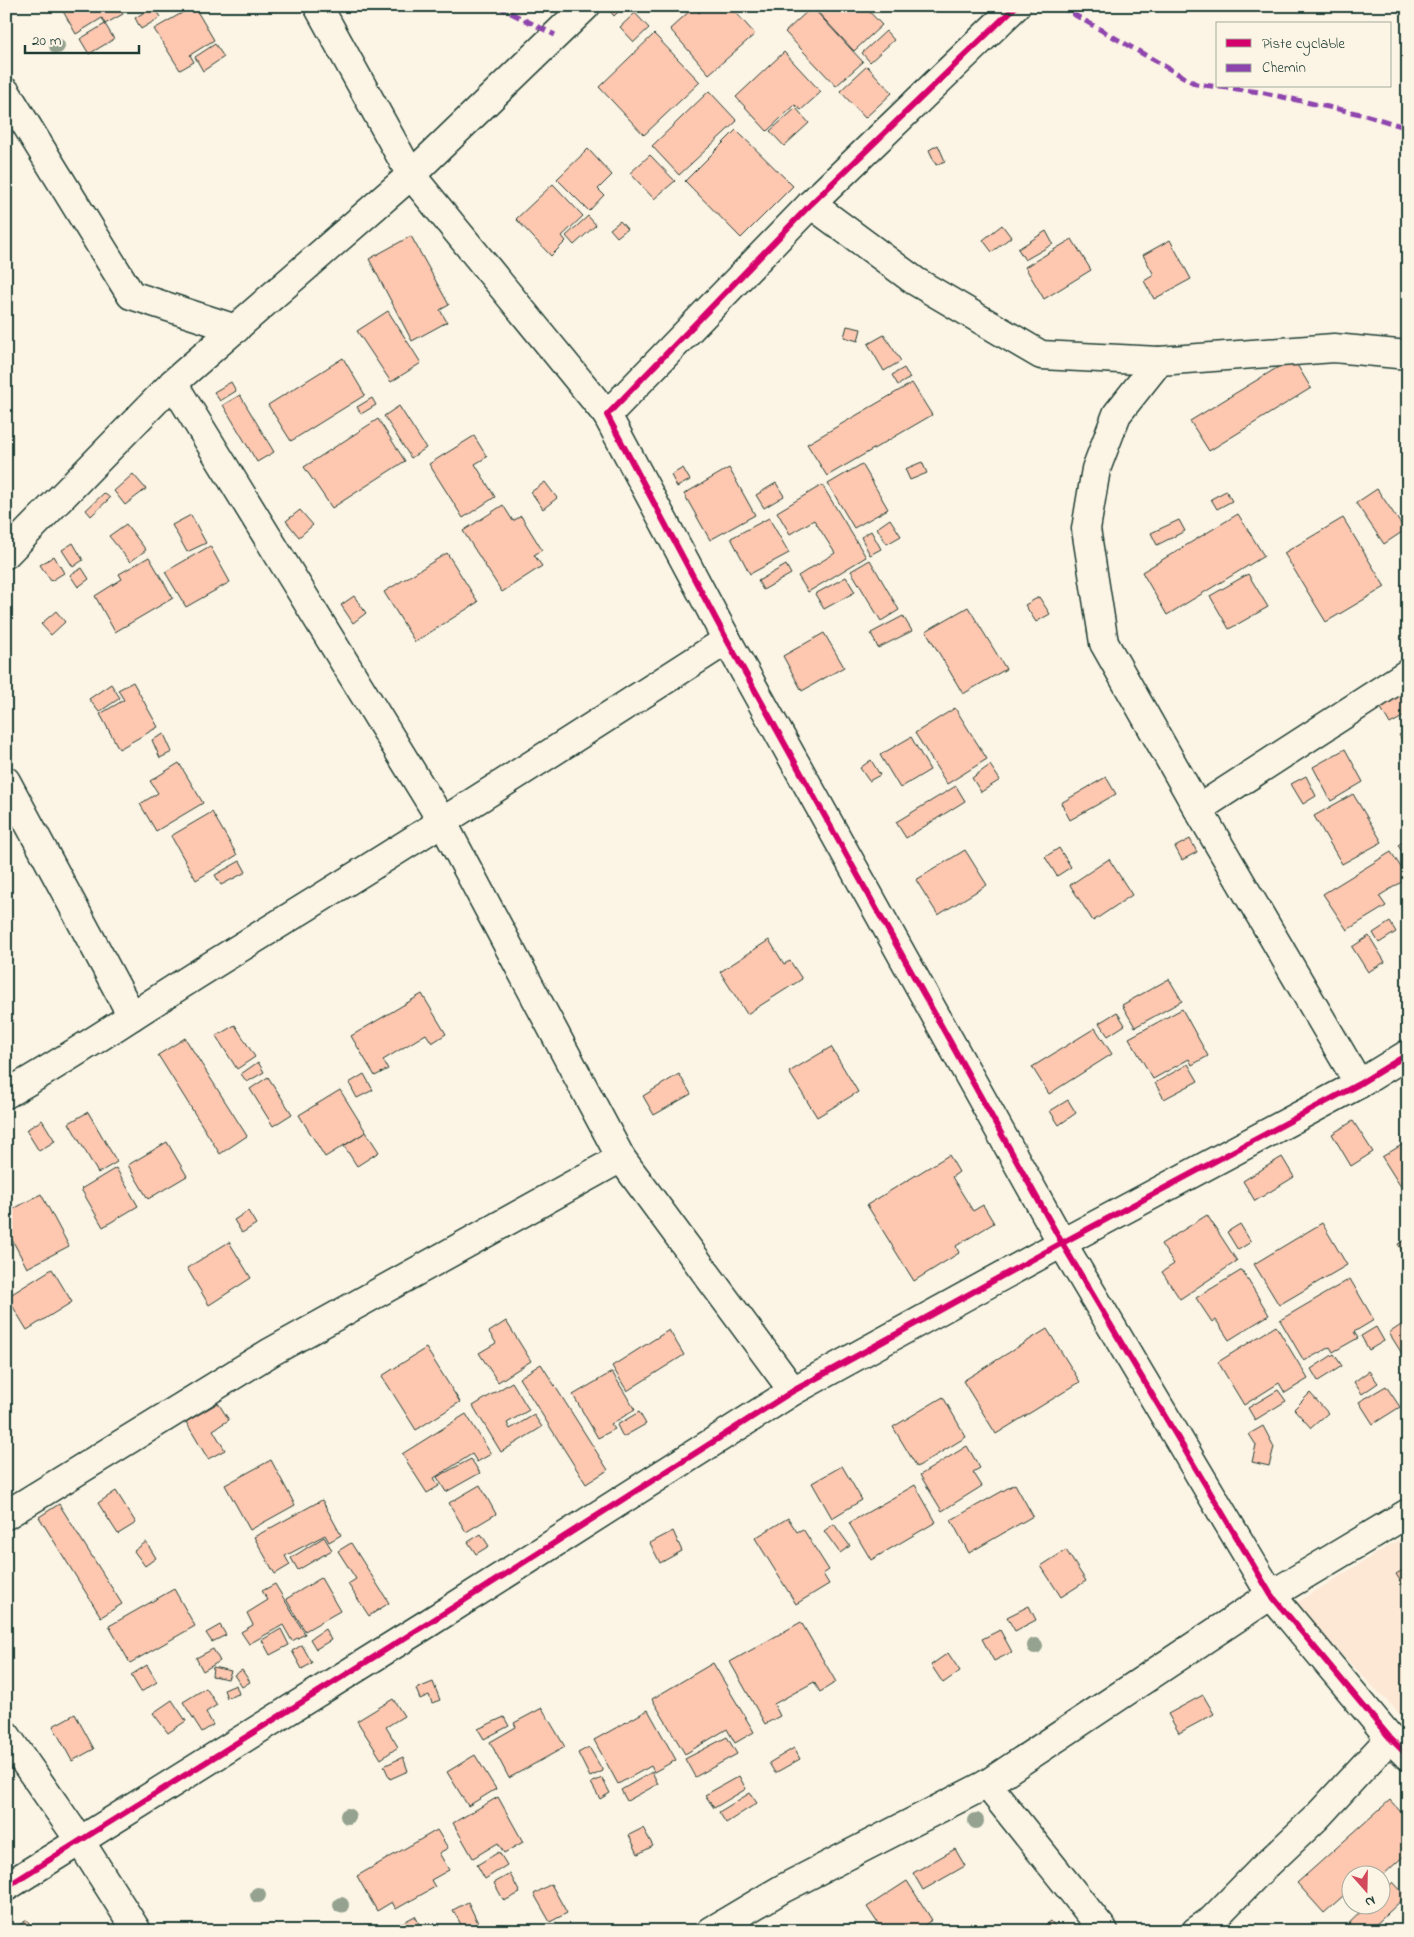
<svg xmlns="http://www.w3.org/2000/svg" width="1414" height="1937" viewBox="0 0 1414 1937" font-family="'Indie Flower',sans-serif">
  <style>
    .built { fill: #fde7d5 }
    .building { fill: #fec7b0; stroke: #1f3d34 }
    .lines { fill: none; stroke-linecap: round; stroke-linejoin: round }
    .minor-casing { stroke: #1f3d34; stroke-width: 31 }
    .minor { stroke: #fcf5e5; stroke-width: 28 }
    .quiet { stroke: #8e44ad; stroke-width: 5; stroke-dasharray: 10 5; stroke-linecap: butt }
    .cycleway-casing { stroke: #fcf5e5; stroke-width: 9 }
    .cycleway { stroke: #d6006c; stroke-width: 6 }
    .tree { fill: #94a28f }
  </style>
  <rect width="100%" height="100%" fill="#fcf5e5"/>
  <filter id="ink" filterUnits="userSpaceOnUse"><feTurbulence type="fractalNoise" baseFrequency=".02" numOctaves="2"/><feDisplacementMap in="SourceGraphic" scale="10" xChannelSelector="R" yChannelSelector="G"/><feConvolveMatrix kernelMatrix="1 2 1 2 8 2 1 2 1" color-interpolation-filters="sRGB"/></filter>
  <g filter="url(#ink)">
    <polygon class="built" points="1408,1534 1408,1722 1293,1605"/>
    <g class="building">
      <polygon points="60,6 118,6 123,14 105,24 102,18 76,34"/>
      <polygon points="154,6 161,17 141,29 135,18"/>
      <polygon points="194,6 214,40 190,55 194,62 180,70 154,29"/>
      <polygon points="606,6 624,6 614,16"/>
      <polygon points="706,6 730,6 755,34 709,74 670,29 694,7 699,13"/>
      <polygon points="812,6 864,6 882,25 854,51"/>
      <polygon points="812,7 863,62 836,86 785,32"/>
      <polygon points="635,13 649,28 634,42 620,27"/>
      <polygon points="105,24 114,39 89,54 80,39"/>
      <polygon points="886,31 894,40 870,62 862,53"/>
      <polygon points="654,34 700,82 644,135 599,87"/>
      <polygon points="215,44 224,57 203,71 195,57"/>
      <polygon points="784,52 821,92 801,110 795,105 767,131 736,97"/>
      <polygon points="867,66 892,93 865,118 840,91"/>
      <polygon points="709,91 737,121 679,175 652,146"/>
      <polygon points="796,108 809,123 784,146 770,131"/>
      <polygon points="736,130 793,186 741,238 685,181"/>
      <polygon points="938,145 945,161 936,165 929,150"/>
      <polygon points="588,149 612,175 598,189 604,195 589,211 557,179"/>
      <polygon points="650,155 675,181 654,199 630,173"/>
      <polygon points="553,184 583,216 562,236 566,241 551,256 516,219"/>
      <polygon points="588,216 596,225 574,245 566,236"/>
      <polygon points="620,221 627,229 617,237 610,229"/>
      <polygon points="1002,225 1011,237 992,252 983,240"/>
      <polygon points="1046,231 1053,244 1025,260 1018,249"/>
      <polygon points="411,236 449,305 440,310 447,322 412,341 369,259"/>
      <polygon points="1072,239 1091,270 1044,299 1025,267"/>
      <polygon points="1170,240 1191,279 1154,299 1144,281 1154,275 1143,255"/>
      <polygon points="388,311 421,363 391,382 357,331"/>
      <polygon points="847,326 861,329 858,341 844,337"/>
      <polygon points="884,335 901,361 884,371 868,344"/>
      <polygon points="343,358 365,395 291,441 268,405"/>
      <polygon points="1293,358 1311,388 1209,451 1190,421"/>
      <polygon points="904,368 910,378 898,385 892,375"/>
      <polygon points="231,382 236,391 220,401 214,392"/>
      <polygon points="912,383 932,415 827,476 807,444"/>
      <polygon points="240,395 274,452 257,462 223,405"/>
      <polygon points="372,398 376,405 361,414 357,407"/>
      <polygon points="399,406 426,448 411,458 384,416"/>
      <polygon points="378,419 405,461 332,508 304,467"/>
      <polygon points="474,436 487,457 475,464 495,497 463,518 429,464"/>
      <polygon points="922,462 927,473 910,480 905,469"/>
      <polygon points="862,464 888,509 854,528 828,484"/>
      <polygon points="683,468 690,480 677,487 671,475"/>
      <polygon points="729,468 755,515 710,540 684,494"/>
      <polygon points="133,474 146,489 125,505 114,491"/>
      <polygon points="545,482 557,498 543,509 531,492"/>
      <polygon points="776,483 784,496 764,508 756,495"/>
      <polygon points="822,485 866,557 808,592 798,576 835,553 814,520 790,534 777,512"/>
      <polygon points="1377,489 1405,530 1384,544 1356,503"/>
      <polygon points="1226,491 1232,501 1217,509 1211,499"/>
      <polygon points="104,493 110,498 91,516 86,510"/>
      <polygon points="503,505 513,521 521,516 542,550 534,555 542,566 502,592 463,531"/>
      <polygon points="300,510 313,525 299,537 286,521"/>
      <polygon points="1238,514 1264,556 1167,615 1142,572"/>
      <polygon points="191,515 206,543 187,552 172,525"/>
      <polygon points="769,518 789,553 750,574 731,538"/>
      <polygon points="1343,518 1385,587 1326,622 1284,553"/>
      <polygon points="890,519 901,536 887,544 877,528"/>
      <polygon points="1179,520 1185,531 1157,545 1151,533"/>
      <polygon points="126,524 146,550 130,562 109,536"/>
      <polygon points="871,531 881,549 870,555 861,537"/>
      <polygon points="73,543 83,560 73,567 62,550"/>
      <polygon points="210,546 230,582 186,607 165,572"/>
      <polygon points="447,553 478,602 415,642 384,592"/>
      <polygon points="54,556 64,573 51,581 40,565"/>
      <polygon points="149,557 173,598 115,632 95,596 122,579 119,574"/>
      <polygon points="870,560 899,610 881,621 851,571"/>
      <polygon points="786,565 791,574 763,590 758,581"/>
      <polygon points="82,568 89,579 78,587 70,575"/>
      <polygon points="1248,574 1268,607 1229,629 1210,596"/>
      <polygon points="846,577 855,592 824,609 815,594"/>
      <polygon points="354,596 366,613 353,623 341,605"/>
      <polygon points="1039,597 1050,614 1036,622 1025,605"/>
      <polygon points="968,607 1006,669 963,694 926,631"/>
      <polygon points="56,611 65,622 51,635 41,624"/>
      <polygon points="903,616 912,631 878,648 871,633"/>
      <polygon points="824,633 844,667 802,691 783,656"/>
      <polygon points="133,682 158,727 119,749 100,714 124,700 118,690"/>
      <polygon points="111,684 120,698 99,712 89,699"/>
      <polygon points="1400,690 1408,703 1408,714 1390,724 1378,703"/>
      <polygon points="955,708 987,759 947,784 915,733"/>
      <polygon points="1408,729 1408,750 1399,735"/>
      <polygon points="164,734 172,752 160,758 152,740"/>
      <polygon points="911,737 930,770 900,788 880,755"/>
      <polygon points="1345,749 1363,782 1331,801 1313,767"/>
      <polygon points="871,760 880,775 869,781 860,768"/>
      <polygon points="179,763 203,803 156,831 140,804 158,793 150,781"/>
      <polygon points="990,765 1000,780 981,792 972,778"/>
      <polygon points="1306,776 1316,796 1303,804 1291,784"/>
      <polygon points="1106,777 1116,794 1070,820 1061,803"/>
      <polygon points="956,786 965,801 906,838 896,822"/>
      <polygon points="1353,794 1382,842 1342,864 1314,816"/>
      <polygon points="212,812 237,855 196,880 171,836"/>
      <polygon points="1190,839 1197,852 1182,860 1175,847"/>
      <polygon points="1408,839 1408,862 1398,845"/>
      <polygon points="1059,848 1071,867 1057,876 1045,857"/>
      <polygon points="965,850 987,885 938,915 916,880"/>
      <polygon points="1391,852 1408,878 1379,896 1386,906 1347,930 1323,894"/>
      <polygon points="1109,859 1132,895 1093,921 1070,885"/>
      <polygon points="240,861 246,872 221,885 215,875"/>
      <polygon points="1390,922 1396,932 1379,943 1373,933"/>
      <polygon points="1369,936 1385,962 1368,972 1352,947"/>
      <polygon points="769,940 784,964 790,961 802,979 747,1014 720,972"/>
      <polygon points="1169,979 1182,1001 1135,1027 1122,1005"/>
      <polygon points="422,994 446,1034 432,1043 426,1034 383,1060 388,1069 375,1076 351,1036"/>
      <polygon points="1182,1009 1208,1056 1192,1065 1189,1059 1153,1079 1129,1038"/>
      <polygon points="1117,1012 1125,1025 1108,1036 1099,1023"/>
      <polygon points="235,1025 255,1057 237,1069 216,1036"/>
      <polygon points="1095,1028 1112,1054 1049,1094 1032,1067"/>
      <polygon points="185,1038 247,1136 220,1154 158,1055"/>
      <polygon points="831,1047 858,1092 817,1117 789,1072"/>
      <polygon points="258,1062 264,1072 247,1082 241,1074"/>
      <polygon points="1188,1064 1198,1081 1164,1099 1155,1083"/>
      <polygon points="364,1074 373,1090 357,1098 349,1083"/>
      <polygon points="679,1074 691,1094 654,1115 643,1096"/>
      <polygon points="268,1077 292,1114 273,1126 250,1089"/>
      <polygon points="340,1090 366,1132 325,1157 299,1115"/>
      <polygon points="1068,1100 1076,1113 1059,1125 1050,1111"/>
      <polygon points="88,1112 117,1162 98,1173 69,1123"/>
      <polygon points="42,1120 55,1141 39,1151 26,1130"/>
      <polygon points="1353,1121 1373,1152 1351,1166 1332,1134"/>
      <polygon points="366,1132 379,1152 357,1166 344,1146"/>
      <polygon points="1408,1141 1408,1198 1382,1157"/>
      <polygon points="167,1142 187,1176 148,1199 128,1165"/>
      <polygon points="949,1155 959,1172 952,1177 973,1211 983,1205 994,1223 956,1246 959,1253 914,1281 867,1205"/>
      <polygon points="1282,1157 1294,1177 1255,1201 1243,1181"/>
      <polygon points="116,1168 138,1206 103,1227 81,1189"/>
      <polygon points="41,1194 69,1246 27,1268 6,1228 6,1213"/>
      <polygon points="248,1211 256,1224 242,1233 234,1220"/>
      <polygon points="1207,1215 1237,1261 1180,1299 1162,1272 1174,1264 1161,1244"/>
      <polygon points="1322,1223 1347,1265 1279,1305 1254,1264"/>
      <polygon points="1240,1224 1251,1242 1238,1250 1227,1232"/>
      <polygon points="1408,1238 1408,1260 1398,1244"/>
      <polygon points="229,1242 251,1278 209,1305 187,1268"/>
      <polygon points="52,1269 72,1302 27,1330 7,1297"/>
      <polygon points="1242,1270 1269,1315 1229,1340 1216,1320 1212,1322 1196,1298"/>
      <polygon points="1350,1279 1374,1320 1354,1332 1358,1338 1333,1352 1330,1347 1304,1361 1280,1320"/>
      <polygon points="506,1321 531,1361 498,1382 479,1353 496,1343 489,1332"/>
      <polygon points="1401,1325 1408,1336 1408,1363 1389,1333"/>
      <polygon points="1276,1326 1308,1379 1285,1393 1279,1383 1244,1405 1218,1362"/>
      <polygon points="1376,1327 1384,1341 1369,1350 1361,1336"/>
      <polygon points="1047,1329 1080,1382 996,1434 963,1381"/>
      <polygon points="669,1330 684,1355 627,1391 612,1366"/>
      <polygon points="426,1348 460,1402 416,1430 382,1376"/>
      <polygon points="1334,1354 1342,1366 1318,1381 1311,1369"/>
      <polygon points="541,1364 608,1470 586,1484 519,1378"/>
      <polygon points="1369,1371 1378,1383 1362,1394 1354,1382"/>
      <polygon points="612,1372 635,1410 611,1424 615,1429 598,1438 573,1395"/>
      <polygon points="512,1382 529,1410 507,1423 510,1429 534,1415 542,1427 501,1452 473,1406"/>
      <polygon points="1386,1386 1400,1407 1373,1424 1359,1402"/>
      <polygon points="1278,1390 1286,1401 1255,1420 1248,1408"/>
      <polygon points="1310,1393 1328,1413 1311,1428 1294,1409"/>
      <polygon points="943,1397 966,1437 917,1467 893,1427"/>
      <polygon points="218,1403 229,1420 213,1430 225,1450 208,1459 186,1422"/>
      <polygon points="639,1412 646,1424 623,1437 617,1425"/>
      <polygon points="466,1414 491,1454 477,1462 472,1454 434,1478 439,1486 427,1493 402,1454"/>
      <polygon points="1263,1426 1274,1447 1269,1466 1252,1462 1256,1445 1249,1434"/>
      <polygon points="967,1446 980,1468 973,1472 982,1486 942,1511 920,1475"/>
      <polygon points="471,1459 480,1473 446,1492 437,1477"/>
      <polygon points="271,1460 295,1505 250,1530 225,1485"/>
      <polygon points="842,1466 862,1500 832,1518 812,1483"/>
      <polygon points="1015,1484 1033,1516 969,1553 951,1520"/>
      <polygon points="480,1485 496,1514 466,1532 449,1503"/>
      <polygon points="915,1485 936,1522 871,1560 849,1523"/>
      <polygon points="116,1491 136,1523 118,1534 98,1503"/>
      <polygon points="322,1500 341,1535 329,1542 325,1535 285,1556 290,1565 275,1574 254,1537"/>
      <polygon points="59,1504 122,1604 101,1617 39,1517"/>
      <polygon points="788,1518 797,1532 803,1529 829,1570 823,1574 829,1584 796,1604 755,1538"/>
      <polygon points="834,1524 850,1546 840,1553 824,1531"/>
      <polygon points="673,1531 682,1551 660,1563 650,1543"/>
      <polygon points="481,1534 489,1546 476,1554 468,1542"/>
      <polygon points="324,1537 332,1550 298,1570 291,1558"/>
      <polygon points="146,1542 156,1558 145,1566 134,1551"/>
      <polygon points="351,1543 389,1603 369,1616 348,1584 356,1579 338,1551"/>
      <polygon points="1066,1550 1086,1581 1061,1597 1041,1566"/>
      <polygon points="1408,1567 1408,1593 1396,1574"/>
      <polygon points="321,1578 340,1611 305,1631 286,1599"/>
      <polygon points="275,1584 305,1634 292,1641 283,1625 249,1644 241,1632 253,1625 247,1613 268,1600 262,1591"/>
      <polygon points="174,1589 195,1626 130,1663 109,1626"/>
      <polygon points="1029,1606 1036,1620 1015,1631 1007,1617"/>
      <polygon points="801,1622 836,1682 820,1692 814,1682 774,1704 780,1716 765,1724 730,1662"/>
      <polygon points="220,1625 226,1635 212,1642 206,1633"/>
      <polygon points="281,1629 289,1645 270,1655 262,1640"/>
      <polygon points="325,1629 331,1640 316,1649 310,1639"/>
      <polygon points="1000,1630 1012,1652 994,1661 982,1639"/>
      <polygon points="302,1645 312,1663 302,1669 292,1651"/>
      <polygon points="213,1649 220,1661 203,1671 196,1658"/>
      <polygon points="948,1653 960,1671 943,1683 931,1665"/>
      <polygon points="713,1663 754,1732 735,1743 727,1729 685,1754 652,1699"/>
      <polygon points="147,1665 157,1682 141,1692 131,1675"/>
      <polygon points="213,1667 231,1671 228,1679 212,1676"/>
      <polygon points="242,1670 250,1682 242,1687 234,1675"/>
      <polygon points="433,1682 440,1700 432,1703 429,1695 420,1699 416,1689"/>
      <polygon points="236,1685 239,1694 227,1698 224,1690"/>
      <polygon points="206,1688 217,1705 206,1712 213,1725 202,1732 183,1702"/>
      <polygon points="1203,1695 1214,1714 1179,1733 1168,1714"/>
      <polygon points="393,1699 404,1716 386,1727 398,1747 381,1759 357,1721"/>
      <polygon points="172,1700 186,1721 168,1733 153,1713"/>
      <polygon points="542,1708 565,1747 509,1778 490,1742 516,1727 514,1723"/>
      <polygon points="648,1710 676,1760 654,1772 651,1766 618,1784 594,1740"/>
      <polygon points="75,1714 94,1749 72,1761 53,1726"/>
      <polygon points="504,1717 509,1726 484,1739 478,1729"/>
      <polygon points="727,1737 737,1754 695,1777 685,1759"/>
      <polygon points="589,1747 603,1771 590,1777 578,1753"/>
      <polygon points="794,1748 800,1759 775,1773 769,1763"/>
      <polygon points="475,1755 496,1789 468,1806 447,1772"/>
      <polygon points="403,1757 408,1771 390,1779 384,1766"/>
      <polygon points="652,1772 658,1784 627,1801 621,1790"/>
      <polygon points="739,1776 746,1789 714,1808 705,1795"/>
      <polygon points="602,1778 610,1793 600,1799 591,1783"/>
      <polygon points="750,1793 757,1803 726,1823 719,1812"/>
      <polygon points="498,1797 523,1842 504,1853 498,1843 473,1858 453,1823"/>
      <polygon points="1390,1800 1408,1820 1408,1852 1382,1876 1352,1874 1352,1888 1324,1913 1297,1883"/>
      <polygon points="643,1828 653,1846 638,1854 629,1835"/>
      <polygon points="437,1830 448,1848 439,1853 449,1870 431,1880 435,1887 396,1909 392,1902 377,1911 357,1876"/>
      <polygon points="955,1849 965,1866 923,1890 913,1873"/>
      <polygon points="499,1852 507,1865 485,1879 477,1865"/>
      <polygon points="510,1874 520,1893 504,1901 494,1883"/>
      <polygon points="907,1881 932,1920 915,1931 883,1931 867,1907"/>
      <polygon points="1393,1882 1406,1896 1369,1931 1342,1930 1369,1904 1382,1904 1382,1893"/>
      <polygon points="551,1884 567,1913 550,1922 534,1894"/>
      <polygon points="468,1902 478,1923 464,1930 453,1910"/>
      <polygon points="415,1916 420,1925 411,1931 401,1931 398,1925"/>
      <polygon points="27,1920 34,1931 10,1931"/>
      <polygon points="1051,1921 1058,1931 1038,1931 1038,1930"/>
    </g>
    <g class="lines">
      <defs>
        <g id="minor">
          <polyline points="318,6 411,175 607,415"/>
          <polyline points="1016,6 811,204 607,415 727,640 1062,1243 1271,1595 1390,1738 1408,1756"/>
          <polyline points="6,92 131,295 236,329"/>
          <polyline points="811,204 915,281 1041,355 1159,361 1334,348 1408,355"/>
          <polyline points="1159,361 1117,414 1096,469 1086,529 1104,643 1198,809 1408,673"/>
          <polyline points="173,383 443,823 621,1158"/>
          <polyline points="6,554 173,383 411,175 586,6"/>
          <polyline points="6,781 132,1016"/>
          <polyline points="1198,809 1359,1084"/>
          <path d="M6 1094C76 1055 141 1009 209 967 383 860 555 751 727 640"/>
          <polyline points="6,1515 271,1352 621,1158 793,1391"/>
          <polyline points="6,1735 80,1841 137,1931"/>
          <polyline points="6,1887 427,1624 793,1391 1062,1243 1359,1084 1408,1054"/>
          <polyline points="711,1931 782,1889 987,1784"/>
          <polyline points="1104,1931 987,1784 1271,1595 1408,1513"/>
          <polyline points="1196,1931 1212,1920 1259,1872 1317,1817 1390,1738"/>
        </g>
      </defs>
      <use href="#minor" class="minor-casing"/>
      <use href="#minor" class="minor"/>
      <g class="quiet">
        <polyline points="497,6 555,35"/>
        <polyline points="1059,6 1196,84 1260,92 1365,115 1408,128"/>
      </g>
      <defs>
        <g id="cycleway">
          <polyline points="1016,6 811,204 607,415 727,640 1062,1243 1271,1595 1390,1738 1408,1756"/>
          <polyline points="6,1887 427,1624 793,1391 1062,1243 1359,1084 1408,1054"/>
        </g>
      </defs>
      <use href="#cycleway" class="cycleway-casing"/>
      <use href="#cycleway" class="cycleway"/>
    </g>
    <g class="tree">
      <circle cx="57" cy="46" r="8"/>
      <circle cx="1035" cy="1646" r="8"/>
      <circle cx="348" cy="1816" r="8"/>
      <circle cx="976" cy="1821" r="8"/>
      <circle cx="258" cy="1895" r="8"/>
      <circle cx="341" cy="1905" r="8"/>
    </g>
  </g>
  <rect width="1414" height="1937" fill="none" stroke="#fcf5e5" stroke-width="25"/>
  <rect x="12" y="12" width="1389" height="1912" fill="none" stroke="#1f3d34" stroke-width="2" filter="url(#ink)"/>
  <rect x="1216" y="22" width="175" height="65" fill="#fcf5e5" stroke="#a4ab9e"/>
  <rect x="1226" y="39" width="25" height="8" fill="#d6006c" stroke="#a4ab9e"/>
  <text x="1262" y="48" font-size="15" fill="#1f3d34">Piste cyclable</text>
  <rect x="1226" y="64" width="25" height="8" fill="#8e44ad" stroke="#a4ab9e"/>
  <text x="1262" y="72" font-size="15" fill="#1f3d34">Chemin</text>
  <g transform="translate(1366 1890) rotate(160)"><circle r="24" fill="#fcf5e5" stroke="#a4ab9e"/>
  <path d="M0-4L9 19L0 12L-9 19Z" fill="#d1495b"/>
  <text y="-8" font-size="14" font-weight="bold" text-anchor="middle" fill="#1f3d34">N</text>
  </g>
  <path d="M25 45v8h114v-8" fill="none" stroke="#1f3d34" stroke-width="2.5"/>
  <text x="32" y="45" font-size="15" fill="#1f3d34" stroke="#fcf5e5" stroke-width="4" paint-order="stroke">20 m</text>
</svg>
